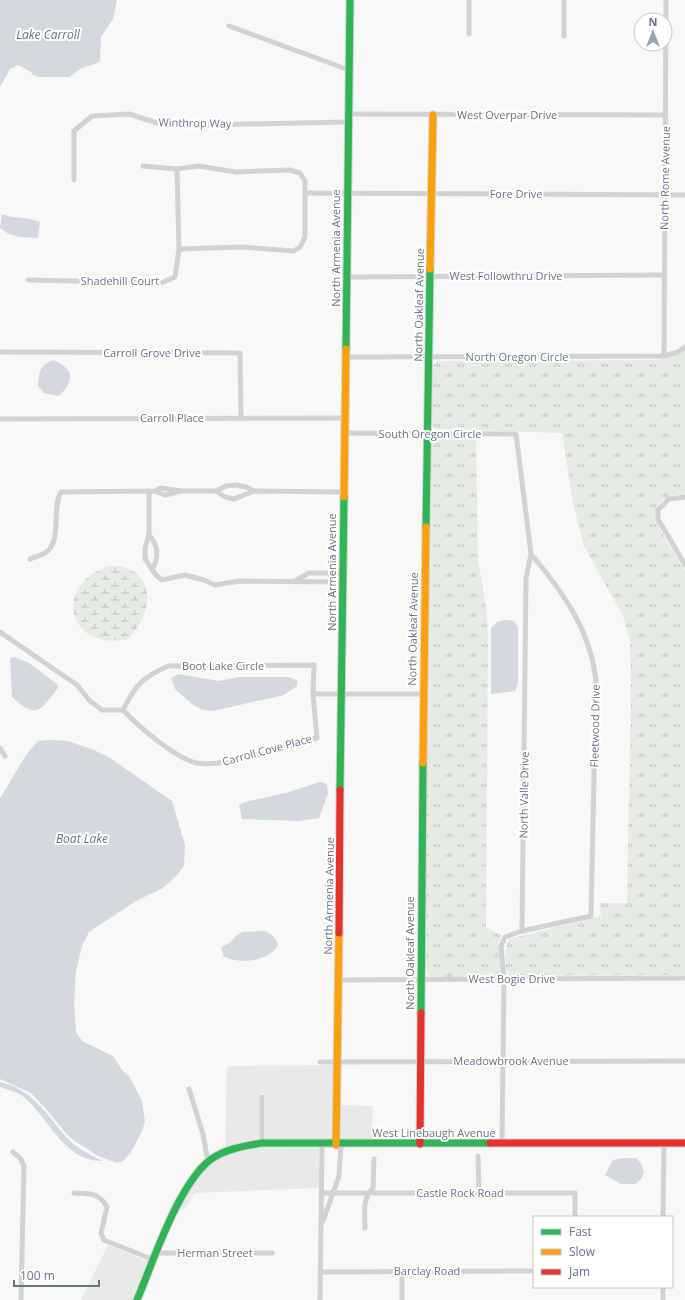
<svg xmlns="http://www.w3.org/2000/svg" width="685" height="1300" viewBox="0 0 685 1300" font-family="'Open Sans',sans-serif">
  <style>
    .built { fill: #e8e9e9 }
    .grass { fill: url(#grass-tufts) }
    .wetland { fill: url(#wetland-marsh) }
    .water { fill: #d3d9dd }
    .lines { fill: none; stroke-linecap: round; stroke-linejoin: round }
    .fast-casing { stroke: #d3d5d6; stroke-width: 9 }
    .slow-casing { stroke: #d3d5d6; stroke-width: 9 }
    .jam-casing { stroke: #d3d5d6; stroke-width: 9 }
    .street { stroke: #d1d2d3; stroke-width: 5 }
    .fast { stroke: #30b455; stroke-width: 7 }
    .slow { stroke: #ff9f0a; stroke-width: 7 }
    .jam { stroke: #e5322d; stroke-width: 7 }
    .labels { text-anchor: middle; stroke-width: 4; stroke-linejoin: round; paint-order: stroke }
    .street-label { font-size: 11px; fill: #667488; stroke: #fff }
    .water-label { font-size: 12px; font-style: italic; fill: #627683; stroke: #fff }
  </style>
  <defs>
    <pattern id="grass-tufts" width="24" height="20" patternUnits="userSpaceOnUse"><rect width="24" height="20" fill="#e7ebe5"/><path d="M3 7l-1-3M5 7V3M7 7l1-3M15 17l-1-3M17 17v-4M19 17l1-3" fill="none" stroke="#bfc3bf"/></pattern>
    <pattern id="wetland-marsh" width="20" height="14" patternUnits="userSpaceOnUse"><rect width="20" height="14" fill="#e7ebe5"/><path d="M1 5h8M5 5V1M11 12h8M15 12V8" fill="none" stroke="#bfc3bf"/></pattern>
  </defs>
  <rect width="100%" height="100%" fill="#f8f8f7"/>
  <g class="built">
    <polygon points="335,1065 333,1141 265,1140 265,1094 260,1093 259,1141 225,1148 227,1066"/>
    <polygon points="340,1105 373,1106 372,1141 339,1141"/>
    <polygon points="262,1147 319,1148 319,1188 195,1193 185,1209 180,1208 196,1178 211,1163 224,1155"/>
    <polygon points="108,1245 150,1262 134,1300 81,1300"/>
  </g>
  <g class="grass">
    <path d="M685 350V494C677 494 668 496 662 501 658 505 655 510 656 515 656 527 678 558 685 570V975L510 976C503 968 505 948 509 939L601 916 599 903H627L631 694 630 641 623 616 584 546 573 503 562 433 435 429 430 425 432 366 438 361 657 360 665 358Z"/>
    <polygon points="476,436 478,559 487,613 488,642 486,928 501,935 499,941 501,972 496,976 433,978 428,974 424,967 429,447 436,437"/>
  </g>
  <path class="wetland" d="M107 566C115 566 125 566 132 570 159 588 146 622 127 640 117 640 105 642 96 638 71 628 66 600 84 581 90 574 100 570 107 566Z"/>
  <g class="water">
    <polygon points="0,0 117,0 113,19 101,37 100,62 82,68 69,77 40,77 33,75 31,72 18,65 10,69 0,87"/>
    <path d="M2 214C12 219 26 216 40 222L38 238C24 237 11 238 0 228Z"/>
    <path d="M54 360C75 370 74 381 59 396L44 393 38 386C38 373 41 363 54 360Z"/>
    <polygon points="505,620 514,621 518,627 518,683 515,691 491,694 491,628 497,622"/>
    <path d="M14 657 29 663 57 684 58 688C40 711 37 720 12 697L10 658Z"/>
    <polygon points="178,674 219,681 239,677 288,677 297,680 297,686 284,695 213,711 202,710 192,704 175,689 171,678"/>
    <path d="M50 740 68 741 94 750 110 758 172 801 185 845 184 866 176 876 163 888 136 901 89 932 82 946 76 971 74 1003 76 1032 82 1041 113 1056 122 1070 129 1076 142 1101 145 1122 142 1131 131 1152 123 1161 117 1163 98 1156 69 1137 47 1110 31 1093 0 1079V798C13 779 22 757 38 741Z"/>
    <polygon points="320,782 327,784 328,794 319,818 298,821 242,819 239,805 245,802 286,793"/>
    <path d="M263 931C272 934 275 936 278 945 269 962 240 964 224 957L221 947 230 943 236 936 243 932Z"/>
    <path d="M0 1082C31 1088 48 1116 67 1138 75 1147 92 1156 103 1161 65 1162 50 1120 25 1098 18 1092 9 1090 0 1087Z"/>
    <polygon points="624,1158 636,1158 641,1163 644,1172 641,1179 635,1184 621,1184 605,1175 613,1160"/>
  </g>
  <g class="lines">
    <defs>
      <g id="fast">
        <polyline points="346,349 350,0"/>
        <polyline points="426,527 430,269"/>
        <polyline points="340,790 344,497"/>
        <polyline points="421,1013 423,763"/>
        <path d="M137 1300C153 1262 178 1185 210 1160 225 1149 244 1146 262 1143H490"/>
      </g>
      <g id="slow">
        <polyline points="430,269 433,115"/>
        <polyline points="344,497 346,349"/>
        <polyline points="423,763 426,527"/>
        <polyline points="336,1145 339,933"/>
      </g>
      <g id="jam">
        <polyline points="339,933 340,790"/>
        <polyline points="490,1143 685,1143"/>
        <polyline points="420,1144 421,1013"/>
      </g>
    </defs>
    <use href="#fast" class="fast-casing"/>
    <use href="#slow" class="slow-casing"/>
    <use href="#jam" class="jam-casing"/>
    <g class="street">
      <polyline points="229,26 349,70"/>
      <polyline points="469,34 469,0"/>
      <polyline points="564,36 564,0"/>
      <polyline points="349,114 666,115"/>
      <polyline points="143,166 177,169 198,166 236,172 290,170 300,173 305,181 305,237 300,247 294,251 242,247 179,249"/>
      <polyline points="74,180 74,131 92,116 129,114 160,124 198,125 348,122"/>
      <polyline points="305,193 685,195"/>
      <polyline points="348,277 664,275"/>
      <polyline points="28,280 161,283 175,277 179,249 177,169"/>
      <polyline points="0,352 240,353 241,418"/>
      <polyline points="664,356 666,0"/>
      <polyline points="347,357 664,356 678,352 685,347"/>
      <polyline points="0,419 344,418"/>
      <polyline points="344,433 516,434 531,554 526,578 522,931 505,937 501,946 504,979 502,1144"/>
      <polyline points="149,491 149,535 145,548 145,559 156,575 162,580 185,575 204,580 215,585 240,581 343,582"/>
      <polyline points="181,491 216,491 226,486 236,485 246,487 254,491"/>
      <polyline points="216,491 225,497 234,499 254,491 343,492"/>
      <polyline points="685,497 669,499 658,510 658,519 685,565"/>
      <path d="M149 535C159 546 159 557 152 570"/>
      <path d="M30 559C35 557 40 556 45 553 63 542 51 508 61 492L155 491 161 488 181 491 165 495 155 491"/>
      <polyline points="295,581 309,573 343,573"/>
      <path d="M0 632 77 685 90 701 102 710H123C138 726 176 759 197 763 226 768 287 746 317 738L313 694 314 665 168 666C142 678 136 684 123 710"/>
      <polyline points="313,694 423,694"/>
      <polyline points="0,748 5,756"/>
      <path d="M522 931 591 916 596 681C591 631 563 592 531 554"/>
      <polyline points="339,980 685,978"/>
      <polyline points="320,1062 685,1061"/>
      <polyline points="189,1089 203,1134 208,1162"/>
      <polyline points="262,1143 262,1097"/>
      <polyline points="13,1152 21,1159 24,1166 21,1300"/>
      <polyline points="478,1156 479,1193"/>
      <path d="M74 1193C89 1194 99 1192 107 1207L101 1233 104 1240 154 1260"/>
      <polyline points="321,1193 575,1193 575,1217"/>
      <polyline points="663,1217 664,1143"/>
      <polyline points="323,1221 339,1176 341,1145"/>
      <path d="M365 1228C365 1213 362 1199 373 1188L374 1159"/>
      <polyline points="157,1253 272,1253"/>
      <polyline points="321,1272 534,1271"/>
      <polyline points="663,1287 663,1300"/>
      <polyline points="320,1300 322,1144"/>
      <polyline points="402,1300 402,1272"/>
    </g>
    <use href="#fast" class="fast"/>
    <use href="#slow" class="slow"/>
    <use href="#jam" class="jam"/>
  </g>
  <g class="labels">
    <g class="street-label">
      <text x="507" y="119">West Overpar Drive</text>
      <text transform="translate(195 123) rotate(1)" y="4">Winthrop Way</text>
      <text transform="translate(665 178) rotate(-89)" y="4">North Rome Avenue</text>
      <text x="516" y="198">Fore Drive</text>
      <text transform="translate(336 248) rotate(-90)" y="4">North Armenia Avenue</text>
      <text x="506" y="280">West Followthru Drive</text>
      <text x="120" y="285">Shadehill Court</text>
      <text transform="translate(419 305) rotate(-89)" y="4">North Oakleaf Avenue</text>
      <text x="152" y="357">Carroll Grove Drive</text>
      <text x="517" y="361">North Oregon Circle</text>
      <text x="172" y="422">Carroll Place</text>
      <text x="430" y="438">South Oregon Circle</text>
      <text transform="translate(332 572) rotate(-90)" y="4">North Armenia Avenue</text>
      <text transform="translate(413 629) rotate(-89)" y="4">North Oakleaf Avenue</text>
      <text x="223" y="670">Boot Lake Circle</text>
      <text transform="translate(595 726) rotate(-89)" y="4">Fleetwood Drive</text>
      <text transform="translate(267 750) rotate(-15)" y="4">Carroll Cove Place</text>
      <text transform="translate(524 795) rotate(-89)" y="4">North Valle Drive</text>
      <text transform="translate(329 896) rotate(-89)" y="4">North Armenia Avenue</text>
      <text transform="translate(410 953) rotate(-90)" y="4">North Oakleaf Avenue</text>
      <text x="512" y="983">West Bogie Drive</text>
      <text x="511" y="1065">Meadowbrook Avenue</text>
      <text x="434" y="1137">West Linebaugh Avenue</text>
      <text x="460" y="1197">Castle Rock Road</text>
      <text x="215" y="1257">Herman Street</text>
      <text x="427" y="1275">Barclay Road</text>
    </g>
    <g class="water-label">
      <text x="48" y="39">Lake Carroll</text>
      <text x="82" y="843">Boat Lake</text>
    </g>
  </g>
  <rect x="533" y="1216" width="140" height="72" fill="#ffffff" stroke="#c2c7cf"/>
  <rect x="541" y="1229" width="20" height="6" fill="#30b455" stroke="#c2c7cf"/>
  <text x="569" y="1236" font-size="12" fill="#667488">Fast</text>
  <rect x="541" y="1249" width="20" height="6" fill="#ff9f0a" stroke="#c2c7cf"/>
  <text x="569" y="1256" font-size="12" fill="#667488">Slow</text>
  <rect x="541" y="1269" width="20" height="6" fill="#e5322d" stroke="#c2c7cf"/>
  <text x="569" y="1276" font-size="12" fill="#667488">Jam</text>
  <g transform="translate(653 32)"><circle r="19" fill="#ffffff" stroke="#c2c7cf"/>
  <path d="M0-3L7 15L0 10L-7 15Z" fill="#99a2af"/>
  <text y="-6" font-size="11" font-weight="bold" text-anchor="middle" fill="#667488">N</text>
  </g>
  <path d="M14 1280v6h85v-6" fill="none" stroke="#667488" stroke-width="2"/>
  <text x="20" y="1280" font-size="12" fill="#667488" stroke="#ffffff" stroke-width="3" paint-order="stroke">100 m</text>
</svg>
